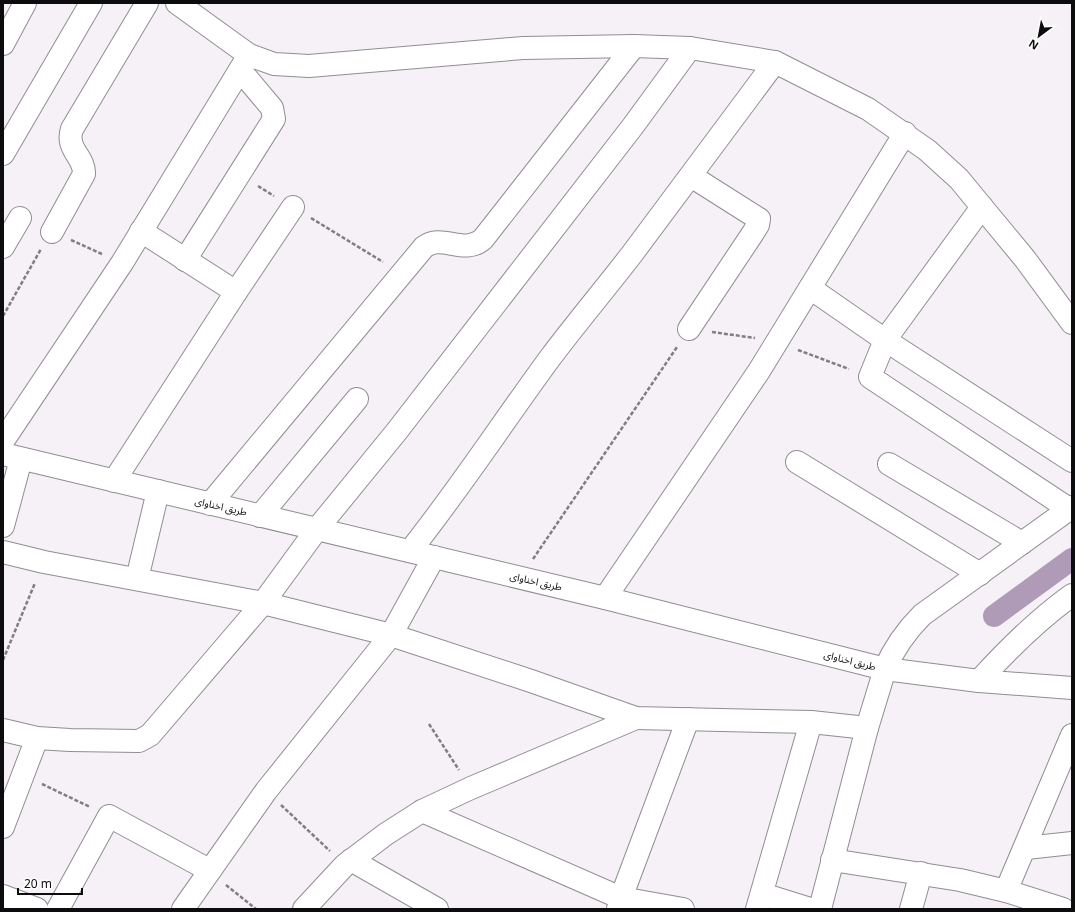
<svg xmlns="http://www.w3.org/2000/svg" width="1075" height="912" viewBox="0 0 1075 912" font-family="'Noto Sans','Noto Sans Arabic',sans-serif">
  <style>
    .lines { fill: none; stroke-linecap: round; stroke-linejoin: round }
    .canal { stroke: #af9ab8; stroke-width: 22 }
    .minor-casing { stroke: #918d92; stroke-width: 24 }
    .tertiary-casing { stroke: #918d92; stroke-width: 24 }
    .path { stroke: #807e82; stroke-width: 2.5; stroke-dasharray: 4 2; stroke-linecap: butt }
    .minor { stroke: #fff; stroke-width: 22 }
    .tertiary { stroke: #fff; stroke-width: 22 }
    .labels { text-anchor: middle; stroke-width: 3; stroke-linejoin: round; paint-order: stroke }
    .street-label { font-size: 10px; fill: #0c0b0d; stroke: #fff }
  </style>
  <rect width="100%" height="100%" fill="#f5f1f7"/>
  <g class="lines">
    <polyline class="canal" points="994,616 1072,559"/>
    <defs>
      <g id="minor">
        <polyline points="177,3 249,55 274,64 309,66 523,48 634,46 690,48 775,62 868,109 927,150 959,179 982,207 1025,259 1072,323"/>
        <polyline points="3,44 25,3"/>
        <polyline points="3,154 91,3"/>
        <polyline points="982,207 885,340 870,377 1069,509"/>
        <polyline points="141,231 236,292"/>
        <path d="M52 232 84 174C85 157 65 149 72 129L147 3"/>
        <polyline points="3,247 20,218"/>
        <polyline points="185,260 274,119 272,108 240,70"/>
        <polyline points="810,288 885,340 1072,461"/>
        <polyline points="689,329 753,233 758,225 759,219 691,176"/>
        <polyline points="3,441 122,263 249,55"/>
        <polyline points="797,462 980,574"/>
        <polyline points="889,464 1022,543"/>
        <polyline points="114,481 236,292 293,207"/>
        <path d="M210 504 424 247C442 233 464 256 483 239L634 46"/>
        <polyline points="260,516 357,399"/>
        <polyline points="3,526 21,459"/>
        <path d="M410 551C460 488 503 422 550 358 577 322 605 289 632 254 680 190 728 126 775 62"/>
        <polyline points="3,552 44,562 263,603 391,635 531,681 636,718 811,722 867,728"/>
        <polyline points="137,579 158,491"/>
        <polyline points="605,598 759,371 905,133"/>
        <polyline points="3,730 37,738 70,740 139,741 150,735 263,603 317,529 397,431 633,126 690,48"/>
        <polyline points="422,811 621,898 683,909"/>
        <polyline points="3,827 37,738"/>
        <polyline points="1026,848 1072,843"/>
        <polyline points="351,860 437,909"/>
        <polyline points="832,860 960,880 1006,891 1063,909"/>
        <polyline points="1006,891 1072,735"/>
        <polyline points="762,894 810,909"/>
        <polyline points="3,896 37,909"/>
        <polyline points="58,909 109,816 209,870"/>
        <polyline points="183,909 266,791 391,635 434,557"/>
        <polyline points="304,909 345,865 386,834 422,811 471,788 636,718"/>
        <polyline points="618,909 621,898 688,719"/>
        <polyline points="757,909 811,722"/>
        <polyline points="820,909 867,728 885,669"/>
        <polyline points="911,909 921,873"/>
      </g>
      <g id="tertiary">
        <polyline points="3,454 605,598 885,669 979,681 1072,688"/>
        <path d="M885 669C894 648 905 632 922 615L1072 507"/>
        <path d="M979 681C1008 649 1037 620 1072 595"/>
      </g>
    </defs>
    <use href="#minor" class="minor-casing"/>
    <use href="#tertiary" class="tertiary-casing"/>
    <g class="path">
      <polyline points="258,186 274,196"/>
      <polyline points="311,218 383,262"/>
      <polyline points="71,240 102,254"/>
      <polyline points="3,316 41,249"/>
      <polyline points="712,332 755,338"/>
      <polyline points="798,350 849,369"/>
      <polyline points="533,559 677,347"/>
      <polyline points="3,660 35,583"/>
      <polyline points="429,724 459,770"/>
      <polyline points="42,784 90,807"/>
      <polyline points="281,805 330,851"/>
      <polyline points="226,885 256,909"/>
    </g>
    <use href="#minor" class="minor"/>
    <use href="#tertiary" class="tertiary"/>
  </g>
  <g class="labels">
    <g class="street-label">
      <text transform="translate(221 506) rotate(13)" y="4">طريق اخناواى</text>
      <text transform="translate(536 581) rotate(13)" y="4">طريق اخناواى</text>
      <text transform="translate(850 660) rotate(14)" y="4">طريق اخناواى</text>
    </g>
  </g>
  <rect width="1075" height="912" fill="none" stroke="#0c0b0d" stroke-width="8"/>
  <g transform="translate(1039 36) rotate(212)" stroke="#ffffff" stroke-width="3" paint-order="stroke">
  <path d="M0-3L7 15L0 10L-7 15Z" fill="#0c0b0d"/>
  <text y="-6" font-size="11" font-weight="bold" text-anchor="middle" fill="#0c0b0d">N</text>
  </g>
  <path d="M18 888v6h64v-6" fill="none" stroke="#0c0b0d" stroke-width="2"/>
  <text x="24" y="888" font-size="12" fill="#0c0b0d" stroke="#ffffff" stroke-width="3" paint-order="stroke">20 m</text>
</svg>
